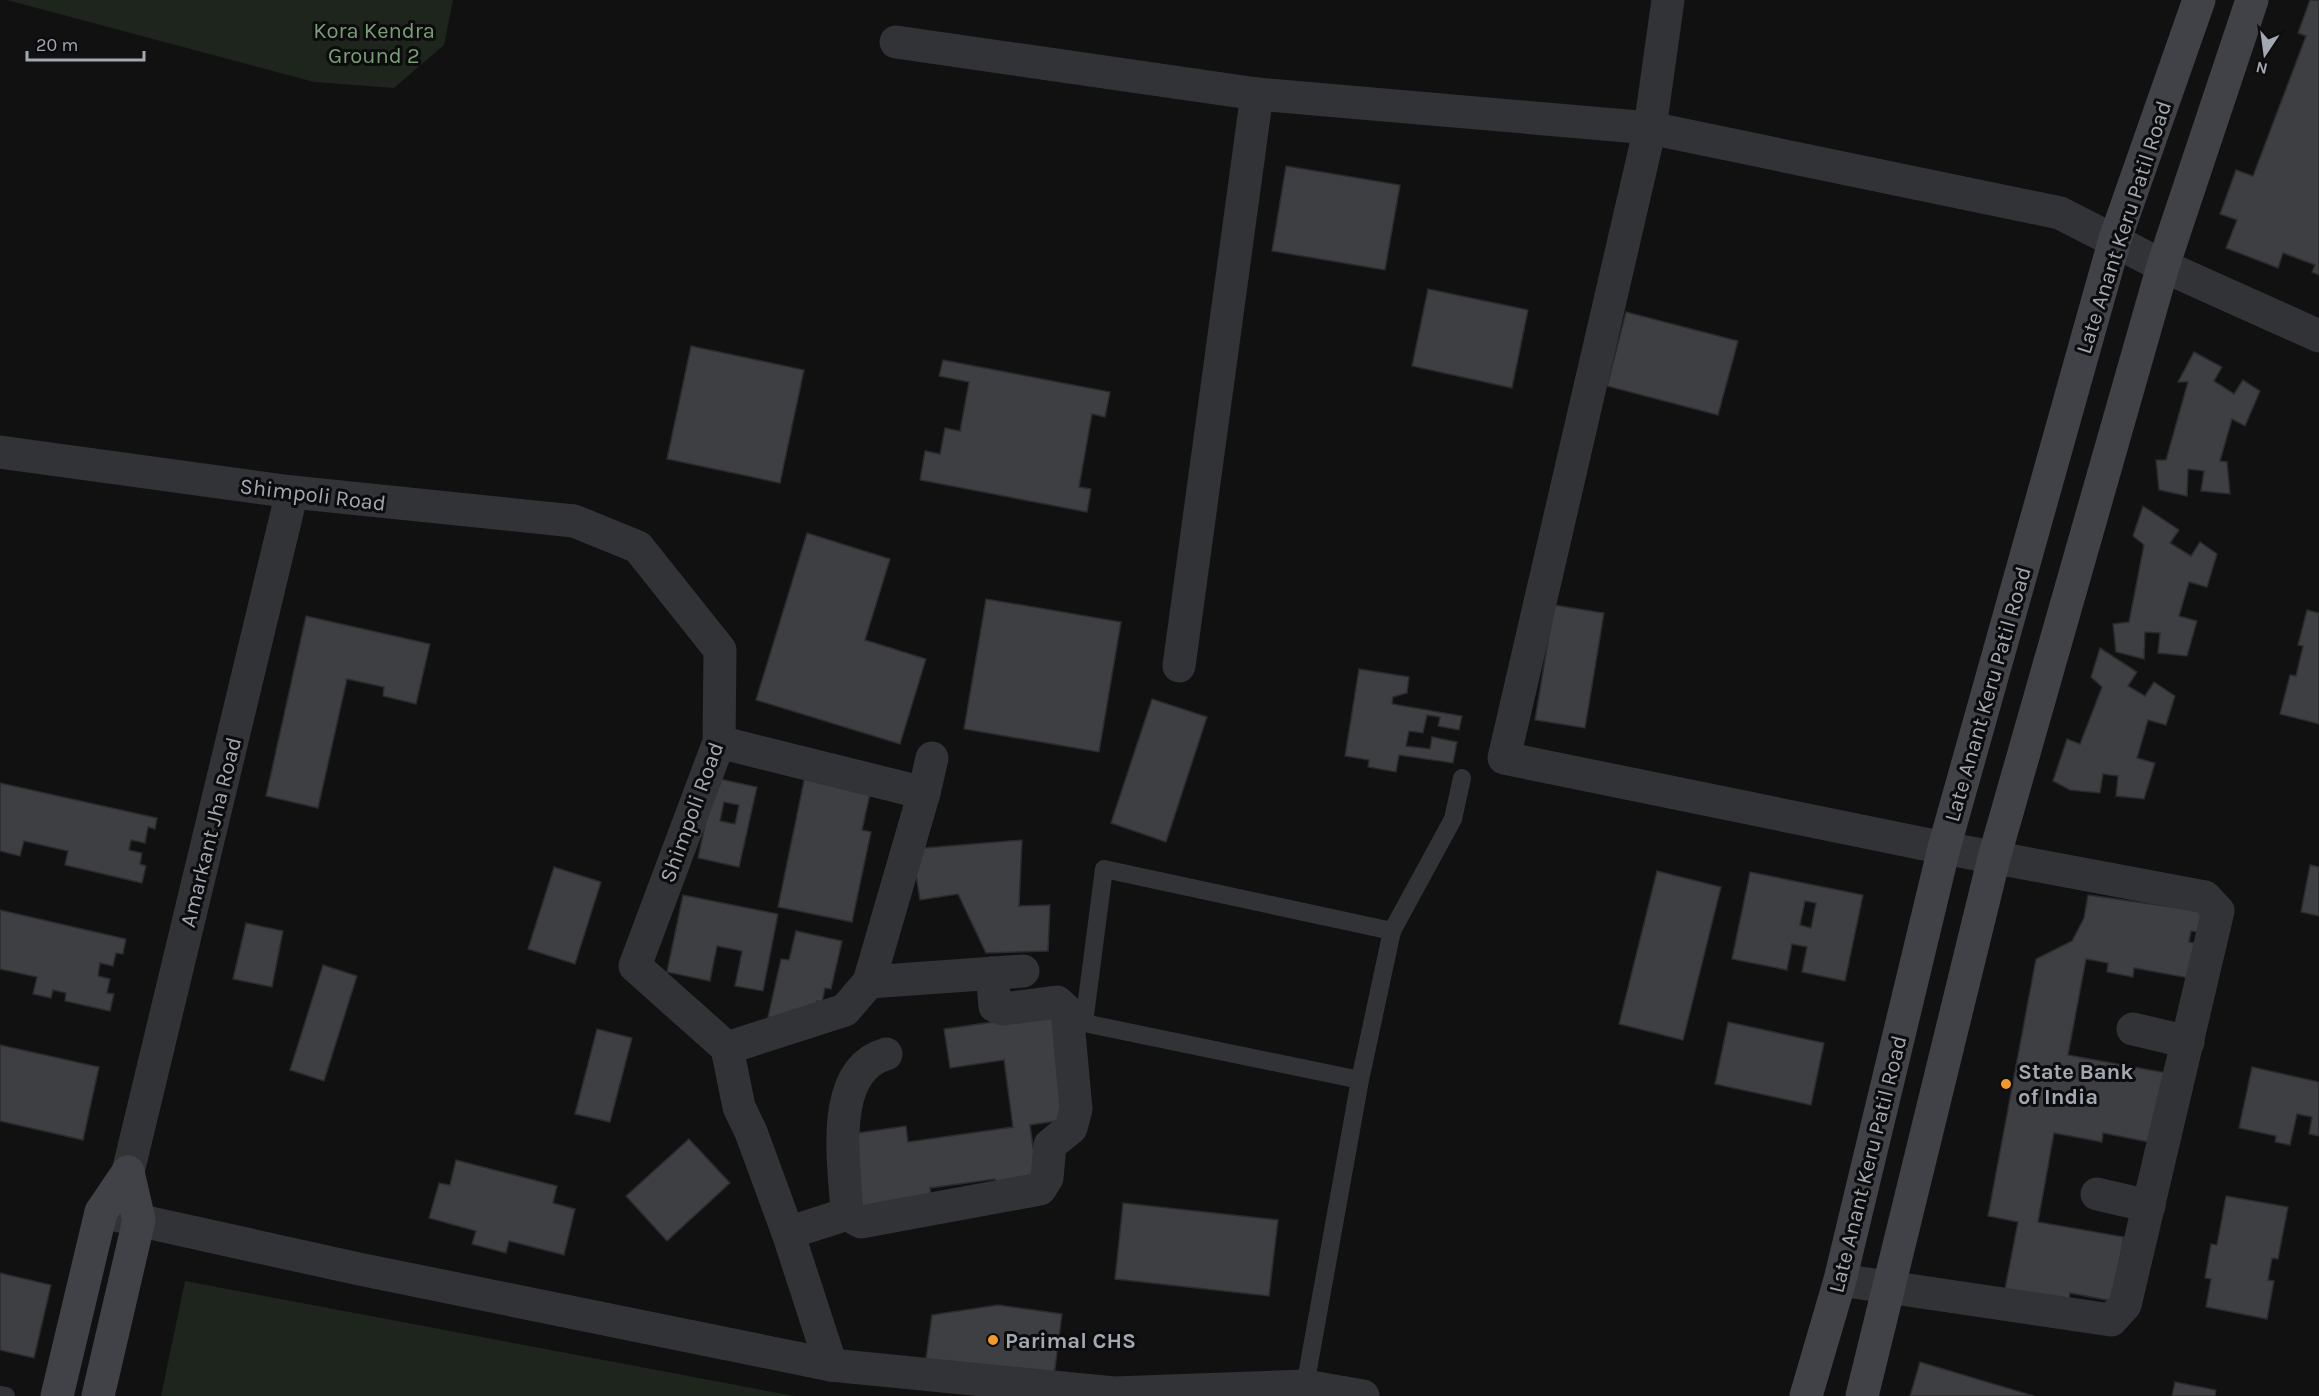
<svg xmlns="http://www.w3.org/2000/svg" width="2319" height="1396" viewBox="0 0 2319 1396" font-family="Karla,sans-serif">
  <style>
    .green { fill: #1d251d }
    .building { fill: #3d3f42; stroke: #2b2b2e; stroke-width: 1.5; fill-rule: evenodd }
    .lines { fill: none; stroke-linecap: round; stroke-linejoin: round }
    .lane { stroke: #323337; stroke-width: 18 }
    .street { stroke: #323337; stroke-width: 33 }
    .secondary { stroke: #404247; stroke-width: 33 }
    .poi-dot { fill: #f29a29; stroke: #0c0c0d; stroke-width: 2 }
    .labels { text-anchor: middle; stroke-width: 6; stroke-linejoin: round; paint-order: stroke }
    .park-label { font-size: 22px; fill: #7a9e78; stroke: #0c0c0d }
    .street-label { font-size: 22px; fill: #a2a9b3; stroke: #0c0c0d }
    .poi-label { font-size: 22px; font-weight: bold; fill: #a2a9b3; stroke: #0c0c0d; text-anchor: start }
  </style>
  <rect width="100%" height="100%" fill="#111112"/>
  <g class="green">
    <polygon points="7,0 453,0 444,45 394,88 314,82"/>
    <polygon points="185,1281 794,1396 161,1396"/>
  </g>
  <g class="building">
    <polygon points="2310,0 2319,0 2319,275 2312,272 2315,265 2283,253 2278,268 2226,248 2237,220 2220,214 2236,170 2253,176 2306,36 2298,33"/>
    <polygon points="1286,166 1400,185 1385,270 1272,251"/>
    <polygon points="1428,289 1528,310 1512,388 1412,366"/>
    <polygon points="1626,312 1738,341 1718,415 1607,386"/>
    <polygon points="691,346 804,370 780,483 667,459"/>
    <polygon points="2194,352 2222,367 2214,381 2234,394 2243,380 2260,391 2245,426 2232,419 2220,461 2227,462 2230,494 2201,491 2204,471 2188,469 2187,496 2159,490 2156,460 2166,460 2188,382 2178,382"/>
    <polygon points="943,360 1110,392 1105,417 1092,414 1079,487 1091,489 1087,512 920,480 925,451 940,454 945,428 960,431 969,382 939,376"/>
    <polygon points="2143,506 2179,530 2170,543 2191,556 2200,542 2217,554 2207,587 2189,582 2179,616 2197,621 2187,656 2158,653 2160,633 2145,632 2144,659 2116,652 2113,624 2129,622 2144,545 2133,536"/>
    <polygon points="807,533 890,559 865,640 926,659 900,744 756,700"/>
    <polygon points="986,599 1121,622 1099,752 964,729"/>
    <polygon points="1554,605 1604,613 1585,728 1535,720"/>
    <polygon points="2307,610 2319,613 2319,724 2280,714 2290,675 2296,676 2303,646 2298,645"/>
    <polygon points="306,616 430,644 416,704 383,696 384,687 347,679 318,808 266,796"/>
    <polygon points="2100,648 2137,672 2128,686 2145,696 2154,682 2175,696 2166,725 2148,720 2137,758 2155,763 2144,799 2116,796 2118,776 2103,774 2100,793 2070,790 2053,781 2067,739 2080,744 2102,687 2091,677"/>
    <polygon points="1359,669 1409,677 1407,693 1393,697 1392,704 1462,716 1459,730 1438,726 1440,717 1427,715 1423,733 1409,731 1406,746 1430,749 1432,737 1457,742 1453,763 1399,755 1396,772 1368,767 1369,760 1345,756"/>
    <polygon points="1152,699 1207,717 1166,842 1111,823"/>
    <polygon points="805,776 871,789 862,830 871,832 852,922 778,907"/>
    <path d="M715 778 757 787 739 867 698 858ZM724 802 739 805 735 824 720 821Z"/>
    <polygon points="0,783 157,818 155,829 148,827 145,843 131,840 129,850 142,853 140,864 146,866 142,883 65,865 68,851 24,841 20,856 0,851"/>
    <polygon points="1022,840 1019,906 1050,905 1048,951 986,953 958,894 920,900 912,849"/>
    <polygon points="2310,865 2319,867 2319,916 2301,912"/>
    <polygon points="554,867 601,882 575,964 528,949"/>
    <polygon points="1657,871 1721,887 1683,1040 1619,1024"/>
    <path d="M1750 872 1863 895 1845 981 1802 972 1807 947 1792 944 1787 970 1732 959ZM1805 901 1816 903 1811 928 1800 925Z"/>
    <polygon points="683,895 778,914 763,991 735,986 742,951 717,946 710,981 667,972"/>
    <polygon points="2088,895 2207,912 2203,933 2191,931 2189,942 2200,944 2194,979 2134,968 2133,977 2107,972 2108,963 2086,959 2068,1055 2167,1073 2154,1143 2103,1133 2102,1142 2054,1133 2038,1222 2124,1237 2112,1301 2070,1293 2069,1301 2005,1289 2018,1222 1988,1216 2036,959 2072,941 2084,918"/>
    <polygon points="0,910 126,939 123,954 116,953 113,966 100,963 98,976 110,979 107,993 114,994 110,1011 65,1001 66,993 53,990 51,998 33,994 37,977 0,969"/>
    <polygon points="246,923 283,931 272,987 233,979"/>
    <polygon points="796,931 842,941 831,989 825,988 822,1002 817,1001 814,1012 792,1022 768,1017 781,959 789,960"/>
    <polygon points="323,965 357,976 324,1081 290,1070"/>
    <polygon points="1058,1013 1063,1120 1030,1125 1038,1182 996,1188 995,1179 930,1188 932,1205 862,1215 851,1134 906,1126 908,1142 1013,1127 1004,1060 950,1068 944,1029"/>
    <polygon points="1728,1022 1824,1043 1811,1105 1715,1084"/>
    <polygon points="597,1029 632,1038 610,1122 575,1114"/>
    <polygon points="0,1045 99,1067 83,1140 0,1121"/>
    <polygon points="2252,1067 2319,1082 2319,1136 2309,1134 2312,1117 2297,1114 2290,1145 2275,1142 2276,1136 2239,1128"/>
    <polygon points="689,1139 730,1183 667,1241 626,1196"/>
    <polygon points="456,1160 557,1186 553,1203 575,1209 564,1255 509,1241 506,1253 472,1244 476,1231 429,1218 439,1183 450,1185"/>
    <polygon points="2226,1196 2288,1207 2278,1259 2272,1258 2268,1280 2274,1281 2267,1319 2206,1307 2211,1279 2205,1278 2211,1244 2217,1245"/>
    <polygon points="1123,1203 1278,1220 1269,1296 1115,1279"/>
    <polygon points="0,1273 51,1285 34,1358 0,1350"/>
    <polygon points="998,1305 1062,1314 1053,1384 925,1366 932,1315"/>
    <polygon points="1920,1362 2034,1396 1910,1396"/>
    <polygon points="2175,1382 2216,1390 2215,1396 2172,1396"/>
  </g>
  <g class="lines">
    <g class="lane">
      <polyline points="1392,931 1453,819 1462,778"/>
      <polyline points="1305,1386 1360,1080 1392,931 1104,869 1084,1023 1360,1080"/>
      <polyline points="0,1395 6,1396"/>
    </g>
    <g class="street">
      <polyline points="1668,0 1650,128 1504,758 1944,848 2205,897 2218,911 2125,1305 2111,1320 1840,1280"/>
      <polyline points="896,42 1257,94 1650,128 2060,213 2163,266 2319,336"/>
      <polyline points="0,452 292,492 574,521 638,547 720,650 719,742 635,966 727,1048 739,1107 751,1132 788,1233 831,1365"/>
      <polyline points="1179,666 1257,94"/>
      <polyline points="719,742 924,793 869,982 845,1010 727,1048"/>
      <polyline points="924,793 932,758"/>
      <polyline points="869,982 1023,971"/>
      <polyline points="2133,1029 2188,1042"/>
      <polyline points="128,1172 292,492"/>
      <polyline points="2097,1194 2149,1206"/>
      <polyline points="101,1212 359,1269 831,1365 1114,1393 1305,1386 1363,1396"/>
      <path d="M847 1214C845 1167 827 1071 886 1054"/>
      <polyline points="788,1233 847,1214 861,1222 1040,1189 1047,1178 1050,1145 1071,1128 1076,1109 1067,1011 1057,1002 1003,1009 995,1006 992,973"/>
    </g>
    <g class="secondary">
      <polyline points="57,1396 101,1212 128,1172"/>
      <polyline points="98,1396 139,1220 128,1172"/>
      <polyline points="1806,1396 1840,1280 1944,848 2115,239 2199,0"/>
      <polyline points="1862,1396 1994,858 2163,266 2252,0"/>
    </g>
  </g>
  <g class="poi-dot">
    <circle cx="2006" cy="1084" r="6"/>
    <circle cx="993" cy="1340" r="6"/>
  </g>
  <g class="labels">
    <g class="park-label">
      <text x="374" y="38">Kora Kendra<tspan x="374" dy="25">Ground 2</tspan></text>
    </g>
    <g class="street-label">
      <text transform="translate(2123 227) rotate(-72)" y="8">Late Anant Keru Patil Road</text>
      <text transform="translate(313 494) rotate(7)" y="8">Shimpoli Road</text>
      <text transform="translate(1987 694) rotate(-74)" y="8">Late Anant Keru Patil Road</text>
      <text transform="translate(691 812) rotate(-70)" y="8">Shimpoli Road</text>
      <text transform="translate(210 832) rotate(-76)" y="8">Amarkant Jha Road</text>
      <text transform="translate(1867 1164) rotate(-76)" y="8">Late Anant Keru Patil Road</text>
    </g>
    <g class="poi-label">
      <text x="2018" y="1079">State Bank<tspan x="2018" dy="25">of India</tspan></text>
      <text x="1005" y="1348">Parimal CHS</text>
    </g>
  </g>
  <g transform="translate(2265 54) rotate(193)" stroke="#0c0c0d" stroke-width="4.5" paint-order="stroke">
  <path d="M0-4.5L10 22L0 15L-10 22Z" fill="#a2a9b3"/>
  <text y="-9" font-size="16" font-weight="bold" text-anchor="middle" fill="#a2a9b3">N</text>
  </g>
  <path d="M27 51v9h117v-9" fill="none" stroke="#a2a9b3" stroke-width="3"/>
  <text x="36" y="51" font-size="18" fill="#a2a9b3" stroke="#0c0c0d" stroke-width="4.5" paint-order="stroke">20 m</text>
</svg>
